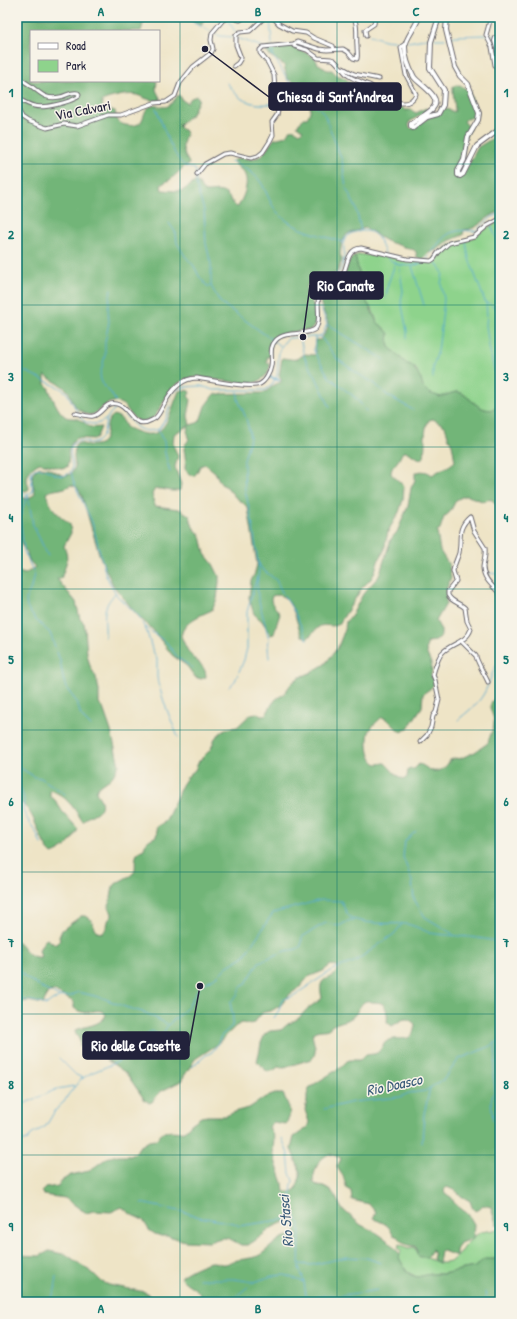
<svg xmlns="http://www.w3.org/2000/svg" width="517" height="1319" viewBox="0 0 517 1319" font-family="'Patrick Hand',sans-serif">
  <style>
    .green { fill: #8ed38c; stroke: #587a64 }
    .forest { fill: #72b578; stroke: #4a6c5a }
    .lines { fill: none; stroke-linecap: round; stroke-linejoin: round }
    .stream { stroke: #55aad1; stroke-width: 1 }
    .canal { stroke: #55aad1; stroke-width: 2.5 }
    .minor-casing { stroke: #69666c; stroke-width: 5 }
    .major-casing { stroke: #69666c; stroke-width: 6 }
    .minor { stroke: #fff; stroke-width: 3 }
    .major { stroke: #fff; stroke-width: 4 }
    .grid { fill: none; stroke: #0f766e; stroke-width: 1; stroke-opacity: 0.55 }
    .labels { text-anchor: middle; stroke-width: 3; stroke-linejoin: round; paint-order: stroke }
    .street-label { font-size: 14px; fill: #22223b; stroke: #f7f3e8 }
    .water-label { font-size: 15px; font-style: italic; fill: #365877; stroke: #f7f3e8 }
    .leader { fill: none; stroke: #22223b; stroke-width: 1.5 }
    .callout-dot { fill: #22223b; stroke: #f7f3e8; stroke-width: 1.5 }
    .callout { fill: #22223b; stroke: #22223b; stroke-width: 1.5 }
    .callout-label { font-size: 15px; text-anchor: middle; font-weight: bold; fill: #fff }
    .neatline { fill: none; stroke: #0f766e; stroke-width: 1.5 }
    .grid-label { font-size: 13px; text-anchor: middle; font-weight: bold; fill: #0f766e }
  </style>
  <rect width="100%" height="100%" fill="#f7f3e8"/>
  <filter id="ink" filterUnits="userSpaceOnUse"><feTurbulence type="fractalNoise" baseFrequency=".025" numOctaves="2"/><feDisplacementMap in="SourceGraphic" scale="8" xChannelSelector="R" yChannelSelector="G"/><feConvolveMatrix kernelMatrix="1 2 1 2 8 2 1 2 1" color-interpolation-filters="sRGB"/></filter>
  <filter id="wash" filterUnits="userSpaceOnUse"><feTurbulence type="fractalNoise" baseFrequency=".012" numOctaves="4" result="noise"/><feDisplacementMap in="SourceGraphic" scale="16" xChannelSelector="R" yChannelSelector="G"/><feGaussianBlur stdDeviation="0.9" result="paint"/><feColorMatrix in="noise" values="0 0 0 0 0 0 0 0 0 0 0 0 0 0 0 0 0 1.4 0 .05"/><feComposite in="paint" operator="in"/></filter>
  <g filter="url(#wash)">
    <rect width="100%" height="100%" fill="#eee4c6"/>
    <g class="green">
      <path d="M500 220V407C478 418 470 392 457 392 451 393 446 395 441 397 435 396 429 394 424 389 417 381 422 367 407 364L389 347 387 331 377 322 372 309 366 302 355 256 359 254 373 256 381 255 413 261H432L441 252 449 245 473 238 482 231Z"/>
      <polygon points="500,1229 500,1259 497,1258 475,1267 464,1269 443,1274 434,1274 417,1277 407,1272 399,1258 399,1256 401,1251 398,1247 400,1244 408,1248 414,1247 416,1249 417,1255 425,1257 439,1263 445,1263 450,1262 459,1254 465,1245 475,1236 481,1232"/>
    </g>
    <g class="forest">
      <path d="M17 17H145L141 31H31V81H157L156 90 161 100C151 102 146 98 137 95 128 93 110 97 102 101L103 111 112 110 115 111C116 115 116 119 119 122 123 126 135 127 140 123 144 119 144 110 149 107 155 103 162 109 168 106 172 104 175 99 178 95L181 97 182 100 187 103 191 98 197 96 199 99 192 114 180 124 179 127 185 131 186 134C181 147 182 151 189 163L188 166H185L171 179 162 184 161 187 162 190 176 191H182L195 182 199 183C203 198 211 189 222 192 228 194 232 201 235 206L238 207C243 197 250 184 244 173 241 169 236 166 233 161L239 158 251 159 259 157 264 153 274 139 286 136C290 128 293 128 300 133L303 130 298 127 297 125 301 122 303 118H307C311 112 312 105 307 99 302 99 295 96 292 92L294 83 287 78 284 65 269 55 265 50 266 48 291 46 296 49 307 53 315 58 318 64C325 66 323 71 332 70L337 75 345 78 356 88 365 86 369 87 382 96 397 103 405 110H411L416 113 426 108 427 110 426 112 409 122V126L412 129 429 117 441 112 444 108 454 112 455 110 453 91V86L460 85 469 91 477 113 476 118C471 117 467 118 464 121L470 129 465 137 462 160 454 173 457 177H462L478 147 493 138H500V212C486 215 479 230 464 230L463 235 449 241 437 250 430 252 423 259 417 258 416 252 414 250 386 241 379 237 373 232 365 228 347 234 342 242 340 254 342 260 337 272 334 274 318 277 310 282 307 286 306 296C309 299 312 302 314 306 318 313 317 326 310 330 292 332 267 331 270 357H267V363H270C271 375 259 383 249 384L195 377C166 383 169 399 153 418 127 430 134 404 115 402 103 401 96 419 86 414 84 412 80 411 78 409 72 404 72 394 65 388 59 383 51 380 45 375V384L48 387C51 394 58 413 66 417 70 419 74 417 78 419 90 424 85 429 101 427L97 437 94 439 76 438C63 453 72 452 67 467L61 468 40 463C33 466 28 471 27 479 27 483 29 486 29 489L26 491 17 489Z"/>
      <polygon points="186,17 204,17 202,25 196,23"/>
      <path d="M355 256 365 298 377 322 387 331 389 334 388 342 389 347 407 364 411 365 414 368 421 379 423 387 429 393 441 397C446 395 451 393 456 392 470 392 478 418 500 407V508L492 500 488 499 485 502 468 496H464L456 500 450 512 444 517 440 529 437 531 440 551 449 565 451 578 446 590V604L436 621 441 630V636L436 641 428 642C422 655 432 657 432 670 432 670 431 676 431 676 432 678 434 680 434 682 434 688 426 691 423 694L422 707 408 728 402 732 399 731 388 720 382 717C378 721 371 726 369 732 367 740 367 757 375 763 378 765 382 763 385 763 392 769 395 777 405 779L407 777 408 770 411 769H414L419 764C423 765 425 767 428 769 438 775 446 768 450 760L456 758 459 759 475 752 488 743C489 738 494 727 494 724 495 712 485 710 494 699L500 700V1225H497L496 1223 491 1207 483 1205 479 1209 475 1211 472 1207 470 1201 461 1196 456 1191 447 1187 444 1190 445 1193 452 1198 455 1204 468 1214 474 1224 473 1238 460 1243 456 1250V1256L441 1250 439 1263 433 1259 434 1255 432 1249 428 1257H420L417 1255V1249L415 1246C398 1245 406 1239 393 1235 388 1222 383 1224 373 1218L376 1213 369 1204 352 1200 351 1191 347 1189 343 1176 337 1167 341 1159 339 1157 329 1154C318 1159 314 1170 313 1182L318 1186 324 1187 329 1190 334 1194 342 1209 361 1225 377 1233 387 1240 400 1254 399 1258 407 1272 411 1275 417 1277 431 1274H443L464 1269 475 1267 484 1259H500V1302H210L203 1299C197 1286 188 1287 180 1277 184 1273 207 1261 213 1262 217 1262 221 1265 225 1264 228 1264 231 1261 233 1261 241 1259 250 1259 258 1256 268 1251 275 1240 285 1237 288 1236 291 1236 294 1235L296 1231 293 1224 290 1222H284L273 1227 253 1242 247 1245H241L228 1238H221L209 1242 185 1241 167 1236H161L155 1234 149 1230 143 1220 132 1215 122 1207 111 1212 93 1211 87 1213 80 1209 65 1198 50 1196 44 1195 41 1192 45 1188 58 1186 61 1181 71 1175 89 1171 107 1158 113 1156H131L136 1152 139 1147 149 1141 155 1140 164 1132 170 1131 182 1132 187 1129 191 1124 201 1117 207 1116H226L237 1111 249 1108 264 1098 275 1094H283C288 1104 294 1115 285 1124L273 1122 269 1127 274 1138 273 1151 276 1163 283 1183 284 1192H291L296 1189 300 1177V1171L291 1149 294 1137 307 1128 309 1122 305 1110 307 1101V1095L309 1089 316 1083 340 1068 347 1061 350 1060H360C367 1052 370 1056 377 1053 382 1050 383 1041 390 1040 402 1036 413 1045 415 1024 405 1015 403 1020 392 1026L387 1022C388 1017 387 1005 381 1003 379 1002 375 1003 372 1002 369 1001 366 1000 363 1003 358 1007 357 1016 349 1019 345 1021 340 1022 335 1024 332 1025 330 1028 328 1029 323 1031 317 1029 313 1033 310 1038 320 1050 312 1059 308 1061 305 1060 302 1062 294 1064 286 1068 278 1067 268 1076 264 1069 257 1061L260 1049 261 1043 265 1034 270 1031 281 1030 288 1024 294 1021 299 1018 307 1009 320 1000 322 998C316 973 331 983 339 969L338 966 331 965 323 971 308 977 300 987 289 995 281 1005 271 1011 265 1012 262 1013 254 1023 248 1024 242 1023 236 1026 215 1046 195 1059 181 1081 160 1092 152 1102 149 1103 144 1099 126 1073 94 1051 80 1046C81 1037 75 1037 75 1030 84 1026 101 1026 106 1015L104 1012C93 1007 87 1018 74 1008V1002L54 991 48 992 43 1004 28 1001 17 1003V982L19 978 17 973V941C25 947 28 959 41 957L39 950 44 941 47 939 54 944H57L60 941 59 937 62 930 81 916C92 915 92 924 97 932L101 933C111 928 104 922 112 916 112 911 110 911 109 907 108 904 110 901 111 898 113 886 112 885 124 879 128 876 131 877 134 872 137 867 133 860 138 852L144 849C146 841 148 840 155 837L157 834 156 827 166 821 182 785 188 776 195 770 199 761 211 749 215 738 225 729 237 727 251 714 257 713C260 716 262 717 266 715L272 704 276 699 284 694 291 684 298 678 310 673 325 664 338 647 345 629 346 621 351 617 363 594 379 576 391 539 397 532 408 506 411 488 415 480V473C420 470 428 471 432 475 439 470 450 467 455 461L452 444 449 439 445 426 433 419 429 420C423 429 426 445 424 457L420 459 407 452H403C401 454 401 456 399 459 396 465 391 466 391 474L402 484 404 487 403 500 399 512 388 531 384 551 379 559 374 574 371 579 362 588 339 624C334 628 326 624 320 626 315 629 313 634 308 638L302 636C296 625 293 589 272 596 268 603 277 608 280 614L277 623 274 634 271 635 262 621 254 614 249 598 251 581 255 573 257 564 248 508 243 503 235 497 227 487 221 484 215 472 205 464 200 466C196 476 193 480 185 469 185 465 186 460 185 456 185 453 184 451 184 449 185 440 192 443 187 431L189 425 174 434 173 445 178 456 175 467 181 484 180 490C171 493 164 488 155 489L152 494 155 506 179 509 189 515 193 527 201 536 205 554 213 564 219 576V582L217 599 212 610C199 616 184 621 181 636 184 642 186 649 190 654 196 662 206 665 206 677L201 679 195 677 187 666 172 655 153 630 138 616 113 585 100 557 82 496 77 487 71 485C61 491 55 488 46 493 51 510 57 513 70 524L71 533 64 546C70 559 65 566 61 579H57L76 602 80 619 84 623 85 629 87 654 90 666 96 677 99 690V703L103 708 111 731 119 765C116 769 114 776 110 779 105 783 98 784 96 792 97 795 100 797 101 801 105 813 88 814 83 822 74 808 66 795 50 790V796L55 800 62 811 78 829C73 841 64 850 52 854 37 841 37 809 17 801V570L19 572 25 574 35 567 28 559 27 552 21 545 20 536 17 526V496L28 499 35 494 32 479 33 473 35 470 40 467 48 468 64 476 71 474 75 467 74 457 75 446 78 443C83 444 90 446 95 445 110 444 104 429 109 420 110 418 112 417 114 415 120 417 124 420 126 427 165 447 166 422 179 391L185 390 189 391 190 393 188 396 191 400 188 416 190 425 197 423 200 421 205 406 214 394 263 393C268 391 271 387 276 384 278 383 280 383 281 382V378L279 376 282 358C295 359 293 362 305 354L314 355 316 353 314 348 315 340H320C337 320 322 319 320 299 322 296 324 292 327 289 332 284 339 283 342 277 347 270 347 260 355 256Z"/>
      <polygon points="49,1251 67,1255 94,1274 102,1282 109,1285 145,1292 148,1294 153,1302 17,1302 17,1255 40,1256"/>
    </g>
    <g class="lines">
      <g class="stream">
        <polyline points="189,17 194,23 212,32"/>
        <polyline points="227,19 236,33"/>
        <polyline points="270,19 272,44"/>
        <polyline points="214,33 220,36 234,37"/>
        <polyline points="370,35 384,40 404,42"/>
        <polyline points="487,35 500,35"/>
        <polyline points="237,38 263,47"/>
        <polyline points="450,38 455,36 485,35"/>
        <polyline points="435,39 445,39"/>
        <polyline points="408,42 430,38"/>
        <path d="M265 48C280 60 284 79 297 92 301 96 306 102 311 104 318 108 321 108 325 116L342 160 346 188 356 208 361 231"/>
        <polyline points="273,48 273,55"/>
        <path d="M227 83C231 87 234 92 238 96 247 104 264 106 275 103"/>
        <polyline points="279,102 300,96"/>
        <path d="M156 108C161 121 175 163 187 167 189 168 192 168 194 168L196 172V184L199 195 204 210 206 244 211 264V286L220 302 271 339 280 346"/>
        <path d="M231 161C245 167 259 175 265 190 269 198 272 207 279 214 295 231 321 235 343 242"/>
        <polyline points="169,223 176,233 177,243 185,256 194,266 199,276 207,286 211,286"/>
        <polyline points="491,225 500,247"/>
        <polyline points="466,241 469,259 486,304 487,314 486,325 489,347 495,373 500,383"/>
        <path d="M387 256C393 267 414 269 425 261"/>
        <path d="M427 259C436 249 442 233 457 231 463 230 470 231 476 231L492 217 500 214"/>
        <polyline points="399,265 403,291 401,301 407,331 407,338"/>
        <polyline points="412,266 424,305"/>
        <polyline points="111,289 108,309 109,322 105,342 105,356 100,374 101,380 104,386 111,393 116,402"/>
        <polyline points="386,298 388,284 395,264"/>
        <polyline points="485,301 500,311"/>
        <path d="M317 305 308 291 311 283 338 274C343 266 345 260 344 251 344 248 343 244 344 241 347 231 367 228 374 234 380 238 382 247 385 253"/>
        <polyline points="328,325 385,360"/>
        <polyline points="320,336 337,359 360,375 374,383 387,395 413,410"/>
        <polyline points="300,337 304,356 307,363 315,375 330,407"/>
        <polyline points="315,338 314,351 329,377 357,399 366,411"/>
        <polyline points="17,371 27,372 62,389 67,393 78,413"/>
        <polyline points="433,378 433,366 438,351 441,328 444,299 441,284 443,273 435,261"/>
        <polyline points="238,392 238,399 246,418 249,430 250,438 244,460 244,467 245,490 252,521 259,569 257,584 258,598 269,639 268,647 269,658"/>
        <path d="M80 416C85 426 99 426 106 419"/>
        <polyline points="158,430 160,434 161,437 164,441 165,453 170,472"/>
        <polyline points="71,472 74,483 92,522 106,576 118,597 138,615 147,632 152,649 157,659 157,677 158,683 165,705 178,737"/>
        <path d="M17 492 28 494 33 492 31 477 32 471C44 460 59 486 71 471 75 466 68 454 71 447 78 433 91 448 98 441 109 432 100 418 117 408 135 420 133 436 159 429L166 418 173 394 177 389 184 387 201 386 214 390H265L272 385 277 376 279 351 284 342 289 338 303 337H315L320 336 323 334 327 324 323 313 319 307"/>
        <polyline points="27,495 20,518 24,551 34,573 31,588 26,598 27,608 36,620 50,633 60,660 63,678 66,688 77,702 81,716 91,726"/>
        <polyline points="28,495 33,525 48,556"/>
        <polyline points="258,562 262,569 276,580 283,594 295,613 307,639"/>
        <polyline points="486,573 500,574"/>
        <polyline points="145,627 167,643 178,658 193,668"/>
        <path d="M105 637C106 627 103 616 106 607 108 601 112 598 115 593"/>
        <polyline points="229,687 235,681 244,660 247,648 247,612 257,577"/>
        <path d="M458 720C467 712 477 705 483 695 490 684 491 671 500 661"/>
        <polyline points="17,766 35,777 41,778 65,794"/>
        <polyline points="17,777 24,799 23,809 26,817 36,832 41,844"/>
        <polyline points="416,831 405,841 403,857 412,881 414,899 425,917 453,934"/>
        <polyline points="495,833 500,841"/>
        <polyline points="17,968 25,977 45,990 60,997 71,996 78,992 103,998 125,1007 146,1013 167,1024"/>
        <path d="M17 1000C27 999 37 1002 46 1005L52 1000 59 998"/>
        <polyline points="274,1018 279,1010 282,1000 293,996 334,969 354,962 394,934 402,924"/>
        <polyline points="59,1058 76,1075 83,1078"/>
        <path d="M192 1067 206 1055 212 1052 216 1047 221 1036 232 1026 233 1018 230 1002C232 1000 235 998 237 995 240 990 239 987 245 985L259 962 285 951 297 949 301 946 302 937 320 926 326 923 339 926 350 920H354"/>
        <polyline points="17,1107 57,1089 74,1086"/>
        <polyline points="324,1109 353,1102 400,1097 409,1093 425,1091 444,1079 459,1059 491,1046 500,1040"/>
        <polyline points="493,1120 491,1101 495,1088 493,1074 496,1060 495,1043"/>
        <path d="M282 1138 288 1154 290 1173 293 1181C289 1191 292 1215 300 1224L299 1267 304 1282 307 1302"/>
        <path d="M17 1143 28 1140 31 1135 46 1126 53 1114 59 1106 64 1102 68 1095 80 1080 91 1073 115 1063 139 1050 144 1043 148 1033 152 1031 161 1036 168 1025 187 1008 200 986 219 975 226 967 244 956 273 913 321 900 341 901C344 906 346 914 350 917 361 925 391 923 405 924 416 925 426 933 436 934 458 936 479 937 500 942"/>
        <polyline points="422,1143 424,1114 430,1088"/>
        <polyline points="17,1155 21,1142"/>
        <polyline points="141,1203 184,1212 199,1217 234,1223 239,1226 280,1220 296,1219"/>
        <polyline points="300,1264 311,1265 347,1257 367,1258 381,1263"/>
        <polyline points="199,1279 234,1279 254,1282 272,1276 285,1275 304,1282"/>
        <polyline points="485,1292 487,1302"/>
        <polyline points="455,1296 458,1302"/>
        <polyline points="306,1297 311,1298 330,1295 337,1296 378,1290"/>
        <polyline points="50,1302 55,1290 57,1276"/>
        <polyline points="229,1302 254,1282"/>
      </g>
      <polyline class="canal" points="269,377 279,380"/>
    </g>
  </g>
  <g filter="url(#ink)">
    <g class="lines">
      <defs>
        <g id="minor">
          <polyline points="229,17 240,20 245,17"/>
          <polyline points="273,17 279,24 292,31 306,33 314,38 333,46 334,49"/>
          <path d="M357 17 355 20C358 29 356 37 357 46 357 51 358 55 357 59L353 58 348 52 343 49 327 50 319 49 297 42 295 43 294 46 307 50 318 58 331 59 334 60C340 65 343 72 349 76 355 80 362 82 369 85 381 92 405 116 416 94L406 75 401 48 402 46 405 44"/>
          <polyline points="491,17 486,35 492,47 495,65 500,72"/>
          <polyline points="366,36 365,30 374,24 375,17"/>
          <polyline points="234,66 238,63 241,58 236,45 236,35 240,32 250,31 265,17"/>
          <polyline points="343,68 354,74 379,79"/>
          <path d="M17 77C22 80 27 83 31 86 41 94 46 100 60 97 66 96 72 91 78 93L79 94 78 97C69 102 45 109 34 106 29 105 22 101 17 98"/>
          <polyline points="17,107 22,117 28,121 47,128 64,124 77,126 108,115 121,115 154,103 166,102 175,96 180,83 193,67 211,53 213,49 211,40 212,33 223,20 229,17"/>
          <polyline points="197,174 205,164 223,154 230,153 251,158 258,156 263,152 270,141 273,135 272,122 277,115 278,110 275,90 274,75 268,63 260,53 260,50 263,47 294,44"/>
          <path d="M75 413C80 414 88 417 93 416 103 414 104 401 117 404 131 407 132 431 152 420 158 418 160 411 163 406 170 392 180 378 197 378 210 380 250 389 260 384 266 381 270 372 271 366 273 357 268 348 276 340 286 330 310 336 316 328 322 320 315 302 320 292 325 283 336 284 342 276 348 267 346 249 361 248L407 259 431 261 434 259 438 253 449 243 474 237 487 226 500 219"/>
          <path d="M461 641 476 656C476 660 486 677 488 682"/>
          <path d="M420 742 427 735 431 727 433 716 436 712 439 700 435 680 433 675C434 670 439 655 443 652 452 643 467 642 471 629L467 621 465 608C460 603 451 602 448 595V591L456 581 453 571C454 565 457 559 459 553 462 538 456 529 470 517L474 531 485 548C486 554 484 560 483 567 483 579 493 586 500 594"/>
        </g>
        <g id="major">
          <path d="M419 17C416 27 405 39 405 47 405 58 409 68 414 77 419 84 443 97 433 108 427 115 418 118 411 124V126L413 128 427 117 438 114 443 105 444 90 430 68 431 42 439 17"/>
          <polyline points="447,17 446,30 455,67 460,76 468,84 479,113 478,120 468,137 464,160 458,171 458,175 460,176 463,174 477,146 500,129"/>
          <polyline points="500,39 496,38 495,41 499,55 500,62"/>
        </g>
      </defs>
      <use href="#minor" class="minor-casing"/>
      <use href="#major" class="major-casing"/>
      <use href="#minor" class="minor"/>
      <use href="#major" class="major"/>
    </g>
  </g>
  <path class="grid" d="M180 17V1302M337 17V1302M17 164H500M17 305H500M17 447H500M17 589H500M17 730H500M17 872H500M17 1014H500M17 1155H500"/>
  <g class="labels">
    <g class="street-label">
      <text transform="translate(83 110) rotate(-11)" y="5">Via Calvari</text>
    </g>
    <g class="water-label">
      <text transform="translate(394 1085) rotate(-12)" y="5">Rio Doasco</text>
      <text transform="translate(286 1221) rotate(-95)" y="5">Rio Stasci</text>
    </g>
  </g>
  <path class="leader" d="M205 49L269 97M303 337L310 285M200 986L189 1046"/>
  <g class="callout-dot">
    <circle cx="205" cy="49" r="4"/>
    <circle cx="303" cy="337" r="4"/>
    <circle cx="200" cy="986" r="4"/>
  </g>
  <g class="callout">
    <rect x="269" y="83" width="132" height="27" rx="4"/>
    <rect x="310" y="272" width="73" height="27" rx="4"/>
    <rect x="83" y="1032" width="106" height="27" rx="4"/>
  </g>
  <g class="callout-label">
    <text x="335" y="102">Chiesa di Sant'Andrea</text>
    <text x="346" y="291">Rio Canate</text>
    <text x="136" y="1051">Rio delle Casette</text>
  </g>
  <rect width="517" height="1319" fill="none" stroke="#f7f3e8" stroke-width="44"/>
  <rect x="30" y="30" width="130" height="52" fill="#f7f3e8" stroke="#a29fa3"/>
  <rect x="38" y="43" width="20" height="6" fill="#ffffff" stroke="#a29fa3"/>
  <text x="66" y="50" font-size="12" fill="#22223b">Road</text>
  <rect x="38" y="60" width="20" height="12" fill="#8ed38c" stroke="#a29fa3"/>
  <text x="66" y="70" font-size="12" fill="#22223b">Park</text>
  <rect x="22" y="22" width="473" height="1275" class="neatline"/>
  <g class="grid-label">
    <text x="101" y="16">A</text>
    <text x="258" y="16">B</text>
    <text x="416" y="16">C</text>
    <text x="11" y="97">1</text>
    <text x="506" y="97">1</text>
    <text x="11" y="239">2</text>
    <text x="506" y="239">2</text>
    <text x="11" y="381">3</text>
    <text x="506" y="381">3</text>
    <text x="11" y="522">4</text>
    <text x="506" y="522">4</text>
    <text x="11" y="664">5</text>
    <text x="506" y="664">5</text>
    <text x="11" y="806">6</text>
    <text x="506" y="806">6</text>
    <text x="11" y="947">7</text>
    <text x="506" y="947">7</text>
    <text x="11" y="1089">8</text>
    <text x="506" y="1089">8</text>
    <text x="11" y="1231">9</text>
    <text x="506" y="1231">9</text>
    <text x="101" y="1313">A</text>
    <text x="258" y="1313">B</text>
    <text x="416" y="1313">C</text>
  </g>
</svg>
